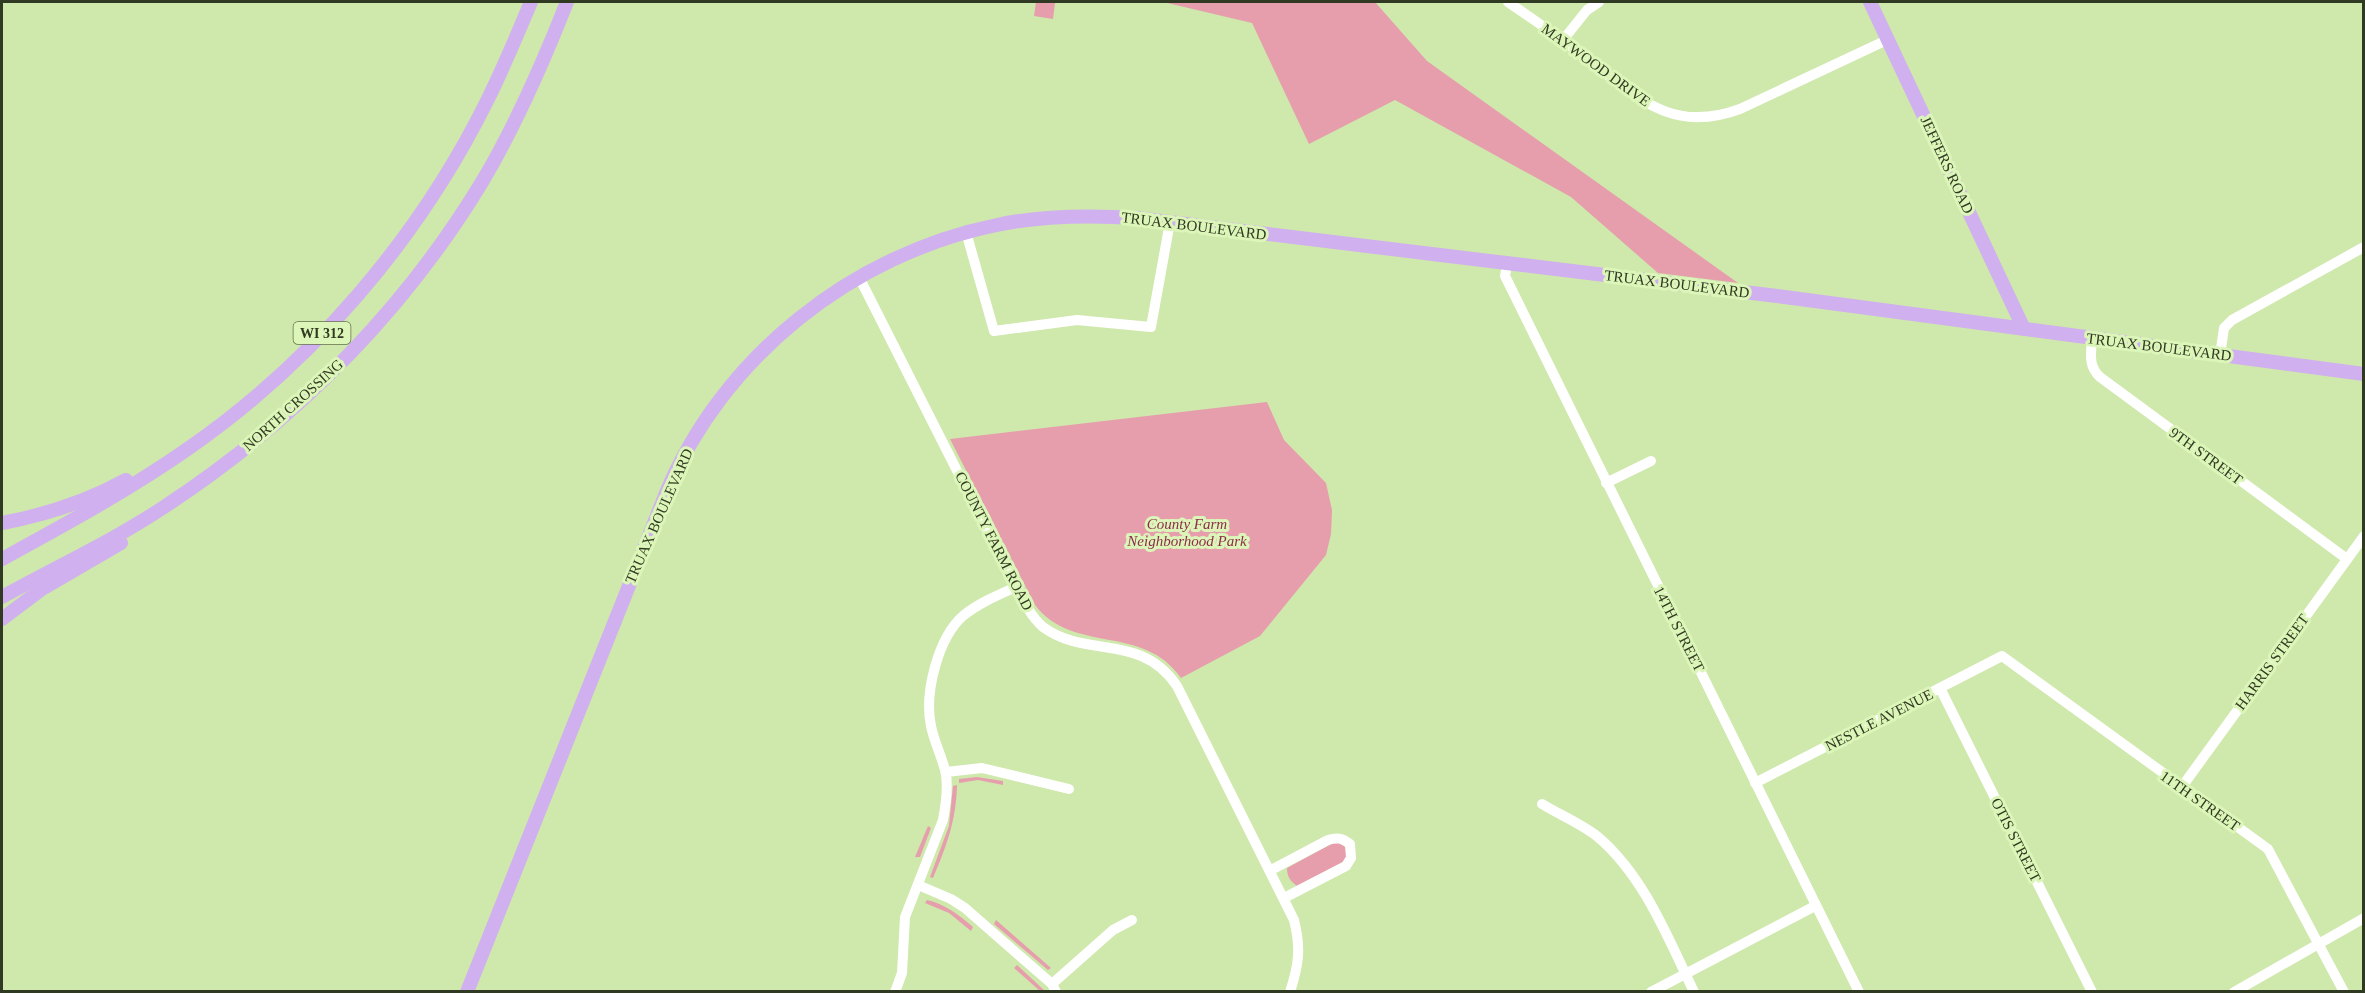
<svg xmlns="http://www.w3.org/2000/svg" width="2365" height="993" viewBox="0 0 2365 993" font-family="'Times New Roman',serif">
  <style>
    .green { fill: #e69ead }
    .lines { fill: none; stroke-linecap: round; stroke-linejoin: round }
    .minor { stroke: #fff; stroke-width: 10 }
    .major { stroke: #d0b0ef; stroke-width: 14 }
    .labels { text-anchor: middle; stroke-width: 6; stroke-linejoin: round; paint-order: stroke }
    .shield { fill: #dcf5b8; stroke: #64714e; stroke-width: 1.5 }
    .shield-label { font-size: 14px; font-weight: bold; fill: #303921 }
    .street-label { font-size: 15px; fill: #303921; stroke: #dcf5b8 }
    .park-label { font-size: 15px; font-style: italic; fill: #8e2c4a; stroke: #dcf5b8 }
  </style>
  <rect width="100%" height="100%" fill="#cfe8ac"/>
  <g class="green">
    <polygon points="1036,2 1055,3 1053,19 1034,16"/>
    <polygon points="1163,2 1375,2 1427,61 1738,283 1658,273 1571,197 1395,100 1309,144 1252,23"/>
    <path d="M1267 402 1284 440 1326 483 1332 510 1331 534 1326 555 1260 636 1181 678C1143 623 1073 655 1035 605L950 439Z"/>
    <polygon points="977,777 1003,781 1003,785 978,780 959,783 959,779"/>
    <path d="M957 785C956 821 947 845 933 878L930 877 949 826 953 786Z"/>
    <polygon points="928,826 931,828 920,857 915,857"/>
    <path d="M1333 843H1340L1345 847 1347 857 1343 862 1297 886C1290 881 1287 876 1287 868Z"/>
    <path d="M927 900C945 904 959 915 973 927L971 931 949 913 925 903Z"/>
    <polygon points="996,920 1051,968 1048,970 994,924"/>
    <polygon points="1017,965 1045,991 1040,991 1014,968"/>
  </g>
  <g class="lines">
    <g class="minor">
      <path d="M1508 2C1533 19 1559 37 1583 56 1635 95 1670 135 1740 109L1889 39"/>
      <polyline points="1563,40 1587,10 1599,2"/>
      <polyline points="966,232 994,331 1077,320 1151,327 1170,222"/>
      <polyline points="1507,264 1505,276 1859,992"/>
      <path d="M859 277 1023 601C1029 610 1034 620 1043 627 1086 659 1141 632 1177 686L1294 920C1301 948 1299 964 1290 992"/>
      <path d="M2092 339C2091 354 2088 366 2100 377L2347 559"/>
      <polyline points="2220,355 2224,328 2232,320 2364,247"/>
      <polyline points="1606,483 1651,461"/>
      <polyline points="1940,688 2092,992"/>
      <polyline points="946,772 982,768 1069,789"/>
      <polyline points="1755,783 2002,656 2268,849 2344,992"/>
      <polyline points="2181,788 2364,536"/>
      <path d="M1542 804C1560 815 1582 824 1598 837 1644 876 1668 938 1694 992"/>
      <path d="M1271 870 1328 840C1337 837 1342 838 1350 844L1351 858 1346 866 1284 898"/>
      <polyline points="918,885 951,899 965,908 1052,984 1056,992"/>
      <polyline points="1052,984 1113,930 1132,920"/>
      <path d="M895 992 902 973 905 917 943 820C946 804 949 785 945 770 941 755 934 741 931 726 924 693 938 637 964 615 979 603 998 595 1016 587"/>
      <polyline points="1651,992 1815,906"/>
      <polyline points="2234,992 2364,918"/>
    </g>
    <g class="major">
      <polyline points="1870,2 2024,329"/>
      <path d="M2 523C45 515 88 501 126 480"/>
      <path d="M2 559C66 524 129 490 189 448 314 361 419 238 487 101 503 69 517 35 531 2"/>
      <path d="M2 597C56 567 113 541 164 507 293 422 402 314 482 182 516 125 543 63 567 2"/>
      <polyline points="2,619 42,589 121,543"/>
      <path d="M467 992 666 493C723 357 852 254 997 225 1043 215 1090 215 1137 218L1777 296 2364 374"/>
    </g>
  </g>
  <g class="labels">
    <rect class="shield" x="293.5" y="322" width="57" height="22" rx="4.5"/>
    <g class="shield-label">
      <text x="322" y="338">WI 312</text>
    </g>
    <g class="street-label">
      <text transform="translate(1596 65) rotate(36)" y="5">MAYWOOD DRIVE</text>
      <text transform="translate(1947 165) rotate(65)" y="5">JEFFERS ROAD</text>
      <text transform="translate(1194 226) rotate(7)" y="5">TRUAX BOULEVARD</text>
      <text transform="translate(1677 284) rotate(7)" y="5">TRUAX BOULEVARD</text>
      <text transform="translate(2159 347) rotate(7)" y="5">TRUAX BOULEVARD</text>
      <text transform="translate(293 405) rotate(-42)" y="5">NORTH CROSSING</text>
      <text transform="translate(2206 456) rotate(36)" y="5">9TH STREET</text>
      <text transform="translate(659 516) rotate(-66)" y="5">TRUAX BOULEVARD</text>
      <text transform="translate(994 541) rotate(63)" y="5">COUNTY FARM ROAD</text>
      <text transform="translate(1679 629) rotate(63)" y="5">14TH STREET</text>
      <text transform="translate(2272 662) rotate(-54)" y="5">HARRIS STREET</text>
      <text transform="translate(1879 720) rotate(-27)" y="5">NESTLE AVENUE</text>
      <text transform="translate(2200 801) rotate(35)" y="5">11TH STREET</text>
      <text transform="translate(2016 840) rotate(63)" y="5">OTIS STREET</text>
    </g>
    <g class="park-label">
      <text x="1187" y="529">County Farm<tspan x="1187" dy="17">Neighborhood Park</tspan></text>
    </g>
  </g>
  <rect width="2365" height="993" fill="none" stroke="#303921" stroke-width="6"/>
</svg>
